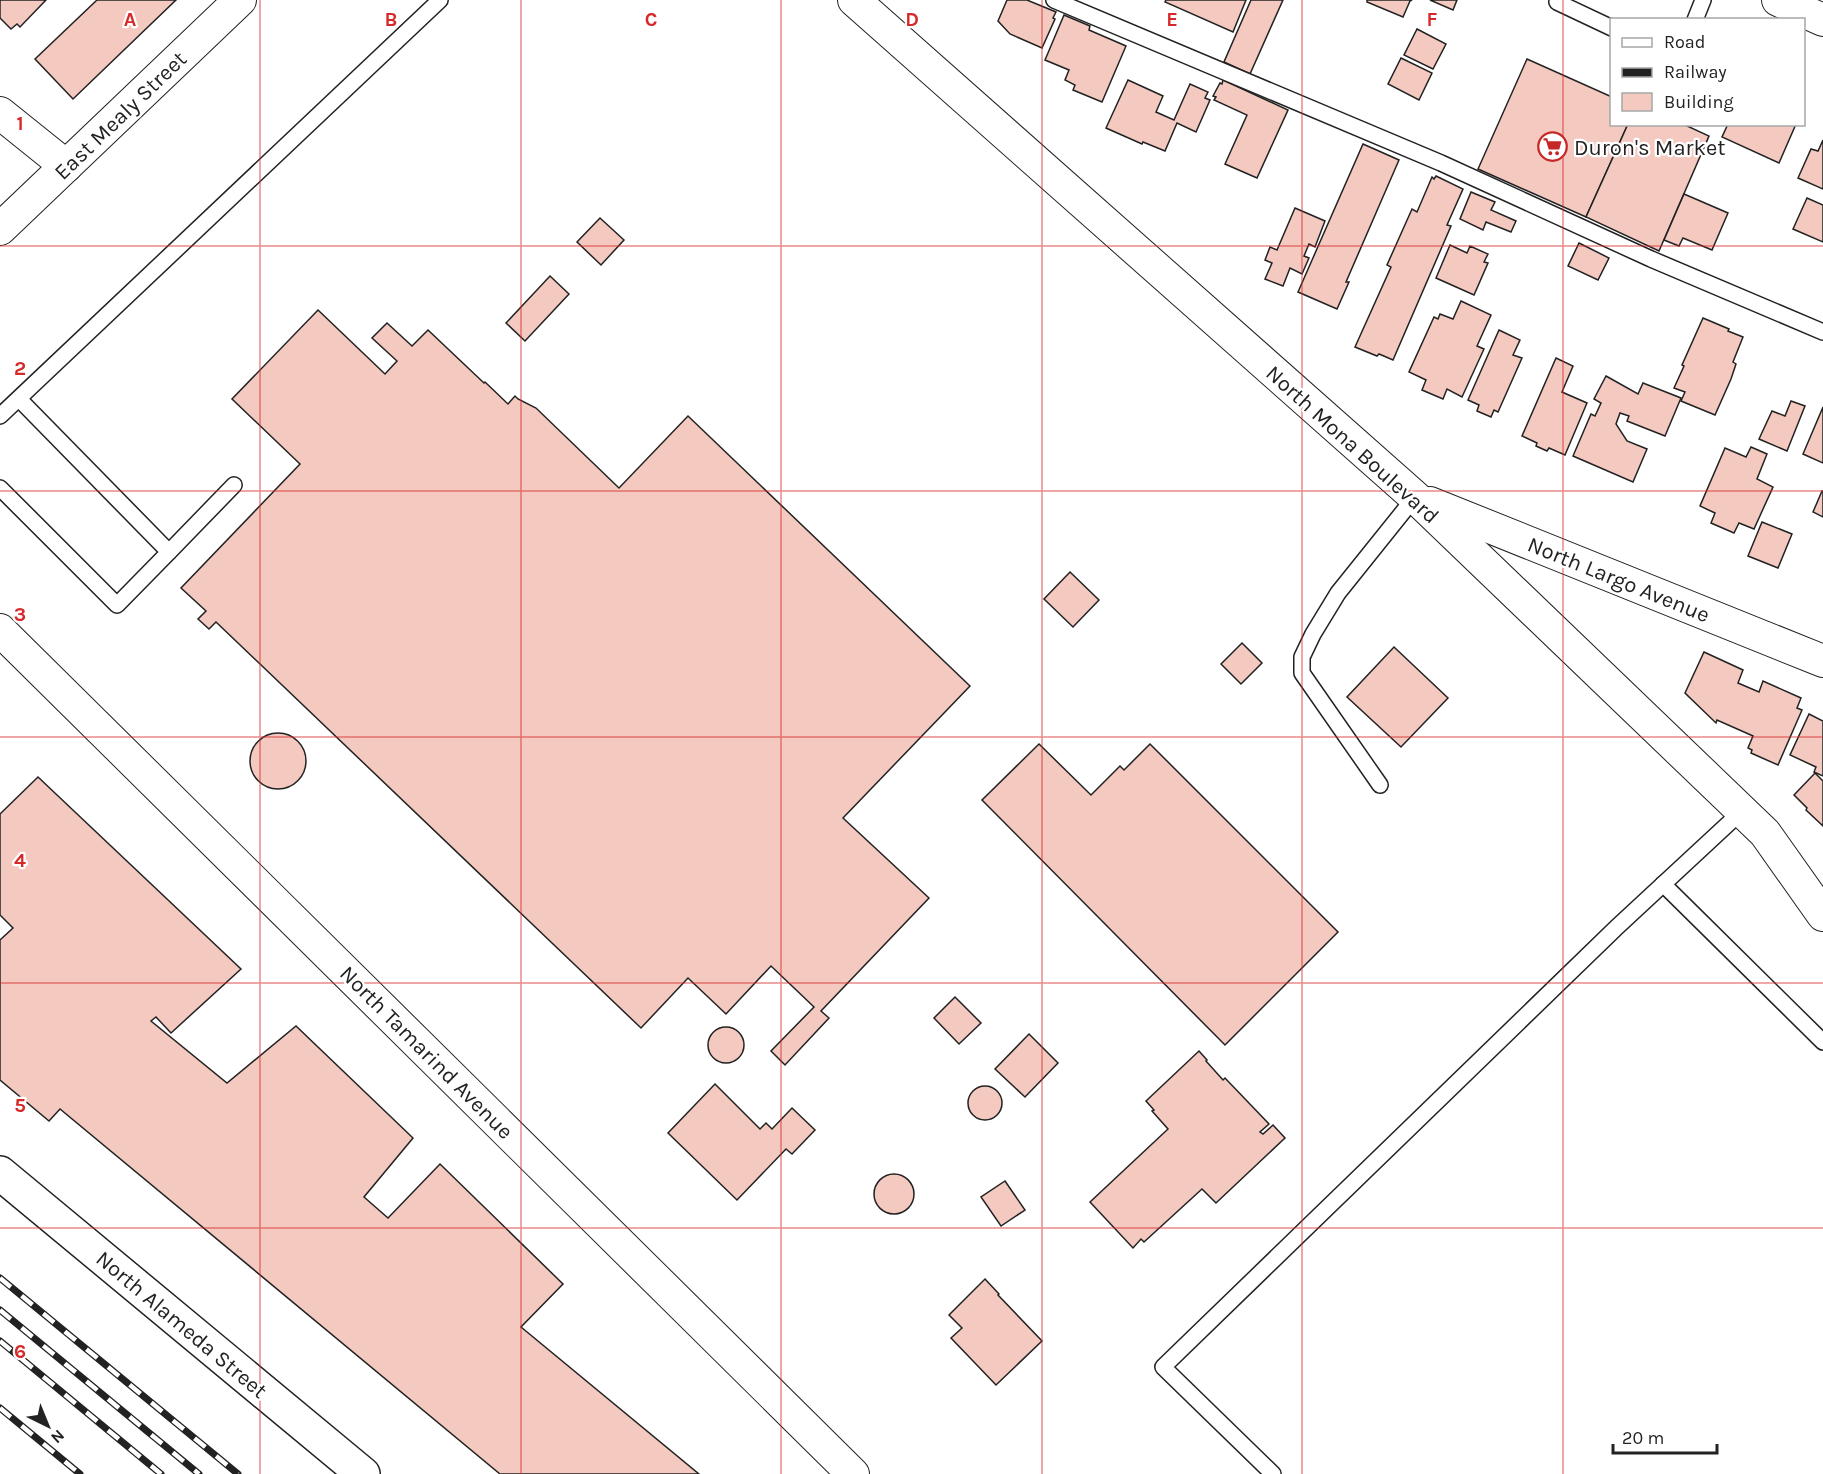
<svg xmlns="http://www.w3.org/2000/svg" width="1823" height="1474" viewBox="0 0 1823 1474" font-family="Karla,sans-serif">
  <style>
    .building { fill: #f3c9c0; stroke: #222; stroke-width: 1.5 }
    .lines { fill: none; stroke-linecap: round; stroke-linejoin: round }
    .service-casing { stroke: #222; stroke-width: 18 }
    .minor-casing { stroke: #222; stroke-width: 34 }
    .primary-casing { stroke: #222; stroke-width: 36 }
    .service { stroke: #fff; stroke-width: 15 }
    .minor { stroke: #fff; stroke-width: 32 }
    .primary { stroke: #fff; stroke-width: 33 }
    .rail-casing { stroke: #222; stroke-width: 7 }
    .rail { stroke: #fff; stroke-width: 4.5; stroke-dasharray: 14; stroke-linecap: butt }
    .grid { fill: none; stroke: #d62828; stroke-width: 1.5; stroke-opacity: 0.55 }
    .labels { text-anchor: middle; stroke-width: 4.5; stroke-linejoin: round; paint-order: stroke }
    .street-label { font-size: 22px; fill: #222; stroke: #fff }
    .poi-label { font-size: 22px; fill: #222; stroke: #fff; text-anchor: start }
    .grid-label { font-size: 20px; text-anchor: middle; font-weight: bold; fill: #d62828; stroke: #fff; stroke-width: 4.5; stroke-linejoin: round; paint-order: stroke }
  </style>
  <rect width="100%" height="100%" fill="#fff"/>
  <g class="building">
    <polygon points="0,0 46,0 20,27 17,24 11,29 0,18"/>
    <polygon points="97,0 176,0 73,99 35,59"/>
    <polygon points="1007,0 1027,0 1056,12 1053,18 1055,19 1042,48 1010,34 998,21"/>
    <polygon points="1166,0 1246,0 1233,32 1165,2"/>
    <polygon points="1251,0 1283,0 1250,74 1224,62"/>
    <polygon points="1367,0 1412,0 1410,1 1403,17 1367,2"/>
    <polygon points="1430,0 1457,0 1453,10"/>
    <polygon points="1064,15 1090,26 1089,30 1126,46 1102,102 1073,90 1075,85 1065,80 1069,70 1045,60"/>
    <polygon points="1417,29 1446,44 1433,69 1404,55"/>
    <polygon points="1401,58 1432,73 1419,100 1388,84"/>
    <polygon points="1527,59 1612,97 1612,124 1628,124 1586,217 1478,169"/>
    <polygon points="1128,80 1163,96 1156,112 1174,120 1190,84 1208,92 1205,98 1210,100 1196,132 1177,123 1165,151 1143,142 1142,144 1106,128"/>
    <polygon points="1223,80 1288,110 1257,178 1225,164 1247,115 1214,100 1216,97 1213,96 1220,83 1222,84"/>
    <polygon points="1628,124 1683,124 1709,136 1659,251 1586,217"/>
    <polygon points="1728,124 1796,124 1779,163 1722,137"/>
    <polygon points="1823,140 1823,189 1798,178 1811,149 1818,151"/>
    <polygon points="1363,144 1399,160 1346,282 1349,282 1337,309 1298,292"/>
    <polygon points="1436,176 1463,189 1447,225 1451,226 1393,360 1379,354 1377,356 1355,347 1391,267 1387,265 1412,209 1417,212 1432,177 1434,179"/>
    <polygon points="1471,192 1495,202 1491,210 1516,221 1511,232 1486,222 1483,230 1460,219"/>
    <polygon points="1684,194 1728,213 1712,250 1683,238 1679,246 1664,240"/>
    <polygon points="1807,198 1823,205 1823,242 1793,229"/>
    <polygon points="1295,208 1325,221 1315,247 1309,244 1304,256 1309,258 1302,274 1290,268 1283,286 1265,279 1272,263 1265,260 1270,247 1277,250"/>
    <polygon points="600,218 624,240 601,265 577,242"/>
    <polygon points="1579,243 1609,258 1598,280 1568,266"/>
    <polygon points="1450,245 1467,253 1470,246 1488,254 1484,262 1488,263 1474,295 1436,278"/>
    <polygon points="550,276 569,294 525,341 506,323"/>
    <polygon points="1461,301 1491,315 1477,346 1484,349 1462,397 1447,389 1443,399 1422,390 1426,380 1409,372 1434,317 1438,319 1440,314 1453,319"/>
    <polygon points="318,310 385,374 397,361 372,338 387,323 412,346 428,330 484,383 485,382 508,404 515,396 518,399 536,408 619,488 688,416 970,686 843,818 929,898 821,1011 829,1018 785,1065 771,1051 814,1007 771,966 726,1014 688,978 641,1028 216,622 209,629 198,619 206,611 181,588 300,464 232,399"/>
    <polygon points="1703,318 1729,329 1728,331 1743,337 1733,362 1736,364 1731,379 1715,415 1681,401 1685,392 1674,388 1684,366 1682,365"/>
    <polygon points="1499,330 1520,340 1513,355 1522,358 1498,412 1494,410 1491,417 1477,411 1479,405 1468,400"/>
    <polygon points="1556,358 1573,366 1562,392 1587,403 1565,455 1549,448 1547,451 1536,446 1537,443 1522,436"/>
    <polygon points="1606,376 1638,394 1643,383 1681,398 1665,436 1627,421 1629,416 1620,413 1616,424 1627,441 1647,449 1633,482 1573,456 1591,414 1595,416 1601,403 1594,399"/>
    <polygon points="1791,401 1805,406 1787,451 1759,439 1772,411 1785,416"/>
    <polygon points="1823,407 1823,463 1803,454"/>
    <polygon points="1751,447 1767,454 1757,479 1773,487 1754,529 1739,523 1734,533 1711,523 1715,513 1700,506 1725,448 1746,457"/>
    <polygon points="1822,491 1823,491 1823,517 1813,512"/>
    <polygon points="1762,522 1792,534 1778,568 1748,556"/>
    <polygon points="1070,572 1099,600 1073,627 1044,599"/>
    <polygon points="1242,643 1262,663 1241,684 1221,664"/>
    <polygon points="1394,647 1448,698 1401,747 1347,697"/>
    <polygon points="1704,652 1743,670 1738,683 1759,692 1763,681 1801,698 1797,708 1802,710 1778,765 1751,753 1752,750 1748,748 1753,736 1717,720 1716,723 1685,693"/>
    <polygon points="1809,714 1823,721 1823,776 1814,772 1816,767 1790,755"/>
    <circle cx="278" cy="761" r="28"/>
    <polygon points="1039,744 1091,795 1120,766 1124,770 1150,744 1338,932 1225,1045 982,800"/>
    <polygon points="1815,773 1823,781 1823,826 1806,810 1807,808 1794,795"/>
    <polygon points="38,777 241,969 171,1033 156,1017 151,1021 227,1083 296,1026 413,1138 364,1197 388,1218 440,1164 563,1284 521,1327 699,1474 500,1474 60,1109 49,1121 0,1080 0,940 13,928 0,915 0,814"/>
    <polygon points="955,997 981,1023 959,1044 934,1018"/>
    <circle cx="726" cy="1045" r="18"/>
    <polygon points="1029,1034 1058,1063 1025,1097 995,1069"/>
    <polygon points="1199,1051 1207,1060 1206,1061 1223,1080 1225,1078 1269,1124 1260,1132 1263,1134 1273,1125 1285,1138 1216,1203 1202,1189 1144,1242 1141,1239 1133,1248 1090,1202 1168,1129 1152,1111 1154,1110 1146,1101"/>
    <polygon points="715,1084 760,1129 766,1123 772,1129 792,1108 815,1130 792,1154 786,1149 737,1200 668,1133"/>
    <circle cx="985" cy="1103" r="17"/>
    <circle cx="894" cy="1194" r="20"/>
    <polygon points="1005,1181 1025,1210 1001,1226 981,1197"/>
    <polygon points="985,1279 999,1294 998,1295 1042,1341 996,1385 951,1338 962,1328 949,1315"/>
  </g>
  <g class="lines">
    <defs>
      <g id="service">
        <polyline points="1054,0 1441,163 1651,259 1823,332"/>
        <polyline points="1558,0 1557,2 1612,28"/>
        <polyline points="1695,20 1703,0"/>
        <polyline points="0,416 440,0"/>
        <polyline points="0,488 117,605 169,552 19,399"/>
        <polyline points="169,552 234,485"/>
        <polyline points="1380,785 1302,673 1302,657 1313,634 1338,593 1415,497"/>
        <polyline points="1663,884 1823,1042"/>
        <polyline points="1273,1474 1163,1367 1617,927 1742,811"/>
      </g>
      <g id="minor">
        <polyline points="854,0 1415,497 1765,833 1823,915"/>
        <polyline points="1778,0 1823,20"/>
        <polyline points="0,113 66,166"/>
        <polyline points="0,229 240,0"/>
        <polyline points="1430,503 1823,661"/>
        <polyline points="0,630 853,1474"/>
      </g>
      <polyline id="primary" points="0,1173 363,1474"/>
    </defs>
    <use href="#service" class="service-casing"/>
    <use href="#minor" class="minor-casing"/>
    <use href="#primary" class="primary-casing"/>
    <use href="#service" class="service"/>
    <use href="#minor" class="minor"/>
    <use href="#primary" class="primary"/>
    <defs>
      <g id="rail">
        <polyline points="0,1278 238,1474"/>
        <polyline points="0,1310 199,1474"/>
        <polyline points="0,1341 161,1474"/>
        <polyline points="0,1408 80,1474"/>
      </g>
    </defs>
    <use href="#rail" class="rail-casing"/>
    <use href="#rail" class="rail"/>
  </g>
  <path class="grid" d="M260 0V1474M521 0V1474M781 0V1474M1042 0V1474M1302 0V1474M1563 0V1474M0 246H1823M0 491H1823M0 737H1823M0 983H1823M0 1228H1823"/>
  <defs>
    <symbol id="supermarket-ring" viewBox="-11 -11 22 22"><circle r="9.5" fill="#fff" stroke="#c62828" stroke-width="1.5"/><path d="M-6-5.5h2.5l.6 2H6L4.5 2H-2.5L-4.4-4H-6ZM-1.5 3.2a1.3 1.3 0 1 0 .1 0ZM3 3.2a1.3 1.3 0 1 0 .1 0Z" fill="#c62828"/></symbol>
  </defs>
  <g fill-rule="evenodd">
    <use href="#supermarket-ring" x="1536" y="130" width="33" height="33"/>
  </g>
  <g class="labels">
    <g class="street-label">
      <text transform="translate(120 115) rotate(-44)" y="8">East Mealy Street</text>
      <text transform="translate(1353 444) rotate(42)" y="8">North Mona Boulevard</text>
      <text transform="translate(1619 579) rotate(22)" y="8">North Largo Avenue</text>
      <text transform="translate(427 1052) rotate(45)" y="8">North Tamarind Avenue</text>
      <text transform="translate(182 1324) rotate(40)" y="8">North Alameda Street</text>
    </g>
    <g class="poi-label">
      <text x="1574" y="155">Duron's Market</text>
    </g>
  </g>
  <g class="grid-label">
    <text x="130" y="26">A</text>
    <text x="391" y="26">B</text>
    <text x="651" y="26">C</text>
    <text x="912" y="26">D</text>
    <text x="1172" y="26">E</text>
    <text x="1432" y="26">F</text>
    <text x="20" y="130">1</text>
    <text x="20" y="375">2</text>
    <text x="20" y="621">3</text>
    <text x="20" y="867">4</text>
    <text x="20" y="1112">5</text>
    <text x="20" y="1358">6</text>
  </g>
  <rect x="1610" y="18" width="195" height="108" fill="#ffffff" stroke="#a7a7a7" stroke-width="1.5"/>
  <rect x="1622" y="38" width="30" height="9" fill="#ffffff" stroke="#a7a7a7" stroke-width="1.5"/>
  <text x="1664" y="48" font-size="18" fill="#222222">Road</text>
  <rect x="1622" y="68" width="30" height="9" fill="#222222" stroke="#a7a7a7" stroke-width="1.5"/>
  <text x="1664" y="78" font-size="18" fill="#222222">Railway</text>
  <rect x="1622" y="93" width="30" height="18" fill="#f3c9c0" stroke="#a7a7a7" stroke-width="1.5"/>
  <text x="1664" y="108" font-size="18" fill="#222222">Building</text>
  <g transform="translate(48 1426) rotate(137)" stroke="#ffffff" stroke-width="4.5" paint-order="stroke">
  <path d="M0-4.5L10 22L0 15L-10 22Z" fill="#222222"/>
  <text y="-9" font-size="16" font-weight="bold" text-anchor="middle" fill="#222222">N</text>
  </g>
  <path d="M1613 1444v9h104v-9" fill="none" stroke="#222222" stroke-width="3"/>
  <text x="1622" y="1444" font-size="18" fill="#222222" stroke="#ffffff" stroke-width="4.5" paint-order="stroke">20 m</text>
</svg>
